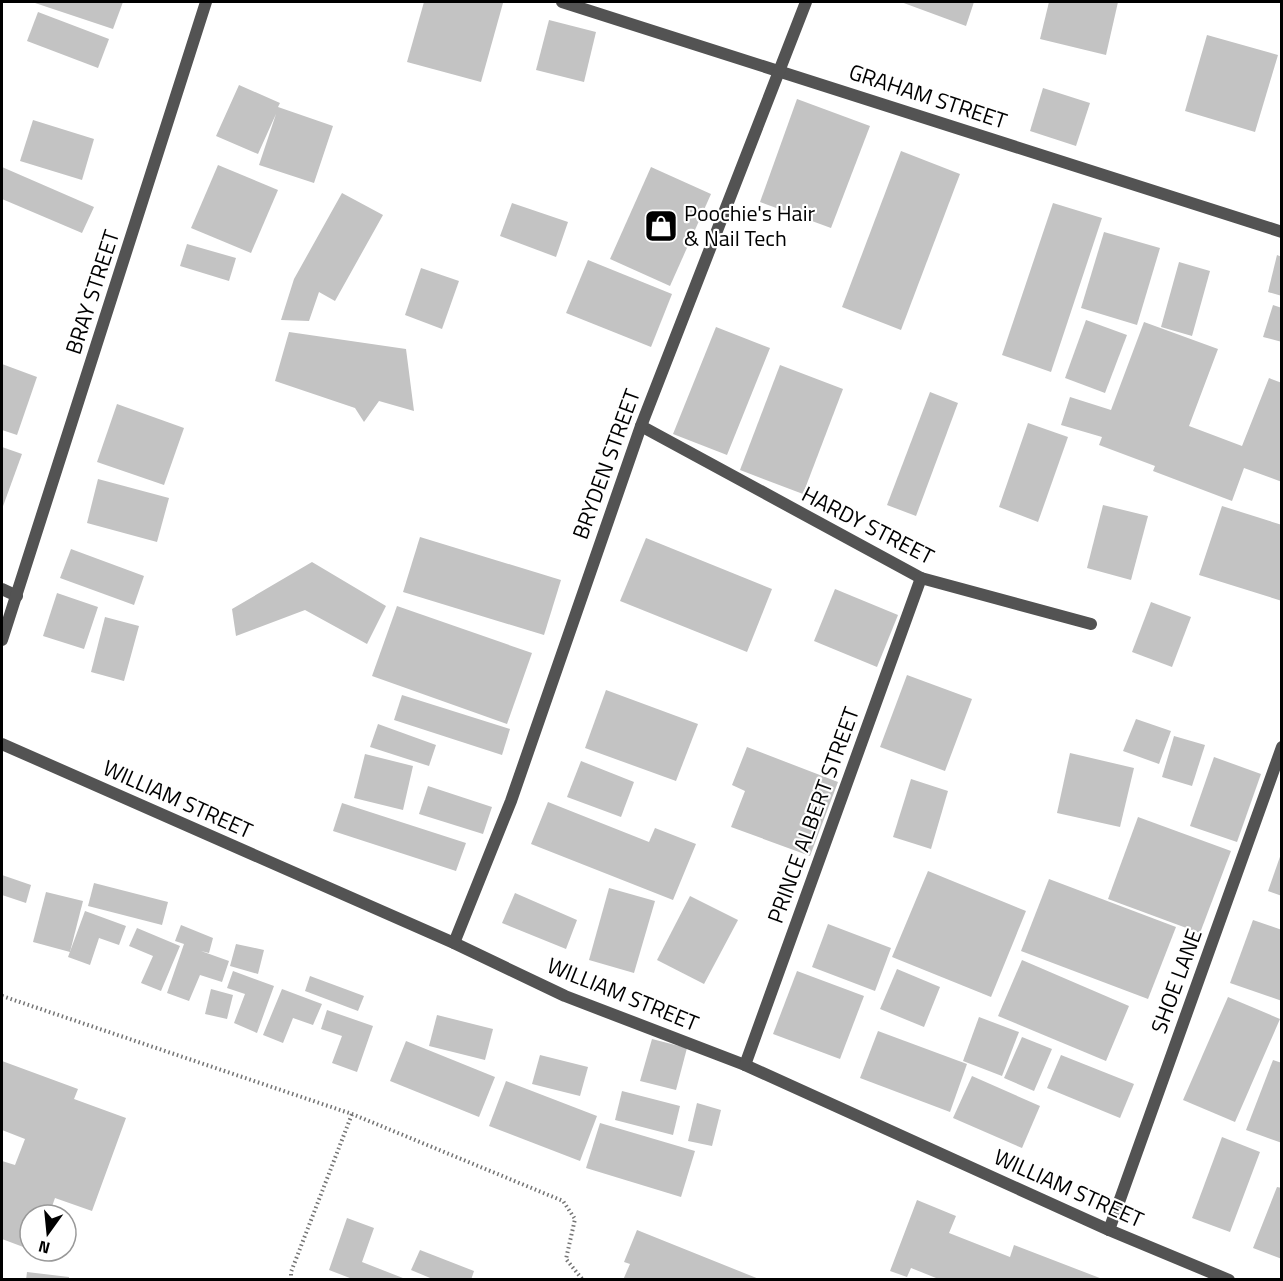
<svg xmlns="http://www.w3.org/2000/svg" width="1283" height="1281" viewBox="0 0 1283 1281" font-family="'Titillium Web',sans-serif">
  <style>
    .building { fill: #c3c3c3 }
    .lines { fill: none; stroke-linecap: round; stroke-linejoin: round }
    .path { stroke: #757575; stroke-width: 4; stroke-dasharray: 1.5 3; stroke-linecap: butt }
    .street { stroke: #535353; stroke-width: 12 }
    .labels { text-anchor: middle; stroke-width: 4.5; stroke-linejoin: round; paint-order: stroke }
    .street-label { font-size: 22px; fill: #000; stroke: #fff }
    .poi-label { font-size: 22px; fill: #000; stroke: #fff; text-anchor: start }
  </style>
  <rect width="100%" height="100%" fill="#fff"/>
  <g class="building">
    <polygon points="32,2 123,2 113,29"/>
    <polygon points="424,2 503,3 481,82 407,62"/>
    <polygon points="901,2 974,2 966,26"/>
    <polygon points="1049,2 1118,2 1106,55 1040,39"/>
    <polygon points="38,12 109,39 98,68 27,41"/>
    <polygon points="549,20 596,32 584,82 536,70"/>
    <polygon points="1207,35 1278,55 1255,132 1185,111"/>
    <polygon points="239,85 280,103 278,107 333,126 314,183 259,165 276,114 258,154 216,136"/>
    <polygon points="1043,88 1090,103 1076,146 1030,131"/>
    <polygon points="797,99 870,126 831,228 760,202"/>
    <polygon points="33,120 94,139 82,180 20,161"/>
    <polygon points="901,151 960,174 901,330 842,307"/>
    <polygon points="218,165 278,190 251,253 191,228"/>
    <polygon points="2,167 94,207 82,233 2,199"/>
    <polygon points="651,167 711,194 670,286 610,259"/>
    <polygon points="342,193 383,215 335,301 319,292 309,321 281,320 294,279"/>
    <polygon points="512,203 568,222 556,257 500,236"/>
    <polygon points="1053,203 1102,218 1051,372 1002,355"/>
    <polygon points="1104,232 1160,248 1137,325 1081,308"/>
    <polygon points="187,244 236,258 229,281 180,266"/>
    <polygon points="1277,255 1282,257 1282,296 1268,292"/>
    <polygon points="588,260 672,294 651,347 566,313"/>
    <polygon points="1179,262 1210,271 1192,336 1161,327"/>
    <polygon points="421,268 459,281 442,329 405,315"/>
    <polygon points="1273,305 1282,308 1282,342 1263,337"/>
    <polygon points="1086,320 1127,335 1105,393 1065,378"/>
    <polygon points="1144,322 1218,349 1189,426 1242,446 1269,378 1282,383 1282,482 1244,468 1232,501 1153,471 1155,466 1099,445 1102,437 1061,425 1070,397 1111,410"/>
    <polygon points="716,327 770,348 727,455 673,434"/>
    <polygon points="289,332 406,349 414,411 379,401 364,422 355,408 275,381"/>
    <polygon points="2,364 37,377 17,435 2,430"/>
    <polygon points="780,365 843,389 803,494 740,470"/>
    <polygon points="930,392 958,403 916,516 887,505"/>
    <polygon points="117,404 184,428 164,485 97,462"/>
    <polygon points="1028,423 1068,437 1038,522 999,507"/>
    <polygon points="2,447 22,454 2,509"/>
    <polygon points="98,479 169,498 157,542 87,523"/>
    <polygon points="1103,505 1148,516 1131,580 1087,568"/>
    <polygon points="1222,506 1282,525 1282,601 1199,575"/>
    <polygon points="420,537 561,580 544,635 403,592"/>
    <polygon points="646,538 772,589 747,652 620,601"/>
    <polygon points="71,549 144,576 134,605 60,578"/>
    <polygon points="312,562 386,606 367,644 305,610 236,636 232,609"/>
    <polygon points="835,589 898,615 877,667 814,641"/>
    <polygon points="57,593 98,607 84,649 43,636"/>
    <polygon points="1151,602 1191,617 1172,667 1132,652"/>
    <polygon points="397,606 532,653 507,724 372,676"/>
    <polygon points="105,617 139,626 124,681 91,672"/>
    <polygon points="907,675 972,699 945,771 880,747"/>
    <polygon points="606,690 698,724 676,781 585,748"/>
    <polygon points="402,695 510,729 502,755 394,720"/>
    <polygon points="1136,719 1171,731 1159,764 1123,751"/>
    <polygon points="378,724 436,745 429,766 370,747"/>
    <polygon points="1174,736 1205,745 1192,786 1162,777"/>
    <polygon points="747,747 838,782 810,856 731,827 745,791 732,785"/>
    <polygon points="1070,753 1134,768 1120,827 1057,813"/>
    <polygon points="365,754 413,766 403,810 354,798"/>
    <polygon points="1214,757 1261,774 1237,842 1190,826"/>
    <polygon points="581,761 634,782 621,817 567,797"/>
    <polygon points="911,779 948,791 931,849 893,837"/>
    <polygon points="428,786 492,807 483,834 419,814"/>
    <polygon points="548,802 649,842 655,828 696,844 673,900 531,844"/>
    <polygon points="342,803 466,843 456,871 333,831"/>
    <polygon points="1138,817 1231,851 1200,933 1108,899"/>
    <polygon points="1282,851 1282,896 1268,891"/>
    <polygon points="928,871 1026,911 991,997 892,957"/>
    <polygon points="2,875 31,885 26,903 2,895"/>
    <polygon points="1049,879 1176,927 1148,999 1021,951"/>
    <polygon points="94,883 168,902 162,925 88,906"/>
    <polygon points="609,888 655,901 634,973 589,960"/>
    <polygon points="46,892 83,901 70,952 33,942"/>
    <polygon points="515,893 577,920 566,949 502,923"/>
    <polygon points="690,896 738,920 704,984 657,960"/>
    <polygon points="85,911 126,926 119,945 99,938 90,965 68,957"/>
    <polygon points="1253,920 1282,930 1282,1001 1230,983"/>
    <polygon points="828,924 891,948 875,991 812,967"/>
    <polygon points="181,925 213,938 209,953 201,951 229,961 222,982 200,975 189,1001 167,993 184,944 175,941"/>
    <polygon points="137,928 180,946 161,991 141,983 153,956 129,946"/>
    <polygon points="236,944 264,950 258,974 230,966"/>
    <polygon points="1022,960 1129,1006 1106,1061 998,1016"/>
    <polygon points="897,969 940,987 924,1027 880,1009"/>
    <polygon points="233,971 274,986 257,1033 234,1023 245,994 227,988"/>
    <polygon points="797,971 864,996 840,1059 773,1034"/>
    <polygon points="310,976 364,996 358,1011 305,991"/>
    <polygon points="211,989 233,995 227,1019 205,1014"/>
    <polygon points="282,989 322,1004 313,1025 293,1018 283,1043 263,1035"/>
    <polygon points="1228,997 1280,1019 1235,1122 1183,1100"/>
    <polygon points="327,1010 373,1026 357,1072 332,1063 342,1036 321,1029"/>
    <polygon points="437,1015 493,1029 485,1060 429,1046"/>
    <polygon points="979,1017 1019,1032 1002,1076 963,1061"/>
    <polygon points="878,1031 967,1064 950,1112 860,1078"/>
    <polygon points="1022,1037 1052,1049 1034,1091 1004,1078"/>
    <polygon points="652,1039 687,1048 676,1090 640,1081"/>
    <polygon points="406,1041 495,1077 479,1117 390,1081"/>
    <polygon points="540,1055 588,1067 580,1096 532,1084"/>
    <polygon points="1061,1055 1134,1084 1120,1118 1047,1088"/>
    <polygon points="1273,1060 1282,1063 1282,1143 1246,1130"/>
    <polygon points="2,1061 78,1089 74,1099 126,1118 92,1211 55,1198 49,1215 30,1215 30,1235 26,1248 2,1239 2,1161 15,1165 25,1139 2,1130"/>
    <polygon points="972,1076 1040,1106 1022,1148 953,1118"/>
    <polygon points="506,1081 597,1116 580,1161 489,1126"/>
    <polygon points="622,1091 680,1106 673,1135 615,1120"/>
    <polygon points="697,1103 721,1110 712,1146 688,1141"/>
    <polygon points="600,1123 695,1151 681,1197 586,1168"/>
    <polygon points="1222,1137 1260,1152 1230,1232 1192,1218"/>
    <polygon points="1277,1187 1282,1188 1282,1259 1253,1248"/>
    <polygon points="917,1200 956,1216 949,1233 1010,1257 1014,1245 1105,1280 941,1280 911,1268 907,1277 890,1271"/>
    <polygon points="347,1218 374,1228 362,1262 408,1280 355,1280 329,1270"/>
    <polygon points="637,1230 759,1279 759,1280 623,1280 630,1264 624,1262"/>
    <polygon points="420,1250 474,1271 471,1280 435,1280 411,1270"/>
    <polygon points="27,1272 69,1277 69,1280 26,1280"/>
  </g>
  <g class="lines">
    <g class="path">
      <polyline points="2,996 352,1114 563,1201 575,1219 566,1259 583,1280"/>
      <polyline points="291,1280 291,1272 352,1114"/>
    </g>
    <g class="street">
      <polyline points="562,2 1282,232"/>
      <polyline points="641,426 921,578 1091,624"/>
      <polyline points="2,589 17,596"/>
      <polyline points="2,640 206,2"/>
      <polyline points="2,744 454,943 565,996 745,1065 1109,1230 1229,1280"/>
      <polyline points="454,943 511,801 641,426 806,2"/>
      <polyline points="745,1065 921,578"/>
      <polyline points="1109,1230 1282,747"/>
    </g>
  </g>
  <defs>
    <symbol id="shop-square" viewBox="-11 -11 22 22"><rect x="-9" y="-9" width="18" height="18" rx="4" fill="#000" stroke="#fff"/><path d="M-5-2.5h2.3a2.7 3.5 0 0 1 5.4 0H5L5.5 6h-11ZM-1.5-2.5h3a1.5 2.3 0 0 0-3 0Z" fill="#fff"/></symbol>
  </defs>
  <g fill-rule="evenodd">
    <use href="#shop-square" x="642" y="207" width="38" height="38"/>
  </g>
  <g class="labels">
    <g class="street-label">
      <text transform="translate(928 96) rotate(18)" y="8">GRAHAM STREET</text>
      <text transform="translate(92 292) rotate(-72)" y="8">BRAY STREET</text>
      <text transform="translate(606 464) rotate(-70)" y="8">BRYDEN STREET</text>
      <text transform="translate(868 525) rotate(27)" y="8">HARDY STREET</text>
      <text transform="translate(178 799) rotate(24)" y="8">WILLIAM STREET</text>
      <text transform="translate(813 815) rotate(-70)" y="8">PRINCE ALBERT STREET</text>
      <text transform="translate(1176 981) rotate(-70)" y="8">SHOE LANE</text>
      <text transform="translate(623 994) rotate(22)" y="8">WILLIAM STREET</text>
      <text transform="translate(1069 1188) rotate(24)" y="8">WILLIAM STREET</text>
    </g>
    <g class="poi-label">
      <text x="684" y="221">Poochie's Hair<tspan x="684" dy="25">&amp; Nail Tech</tspan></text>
    </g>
  </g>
  <rect width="1283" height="1281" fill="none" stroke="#000000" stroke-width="6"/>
  <g transform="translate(48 1233) rotate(195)"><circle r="28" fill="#ffffff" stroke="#999999" stroke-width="1.5"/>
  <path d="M0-4.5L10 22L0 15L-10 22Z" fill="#000000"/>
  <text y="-9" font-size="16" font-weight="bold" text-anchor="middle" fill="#000000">N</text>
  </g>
</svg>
